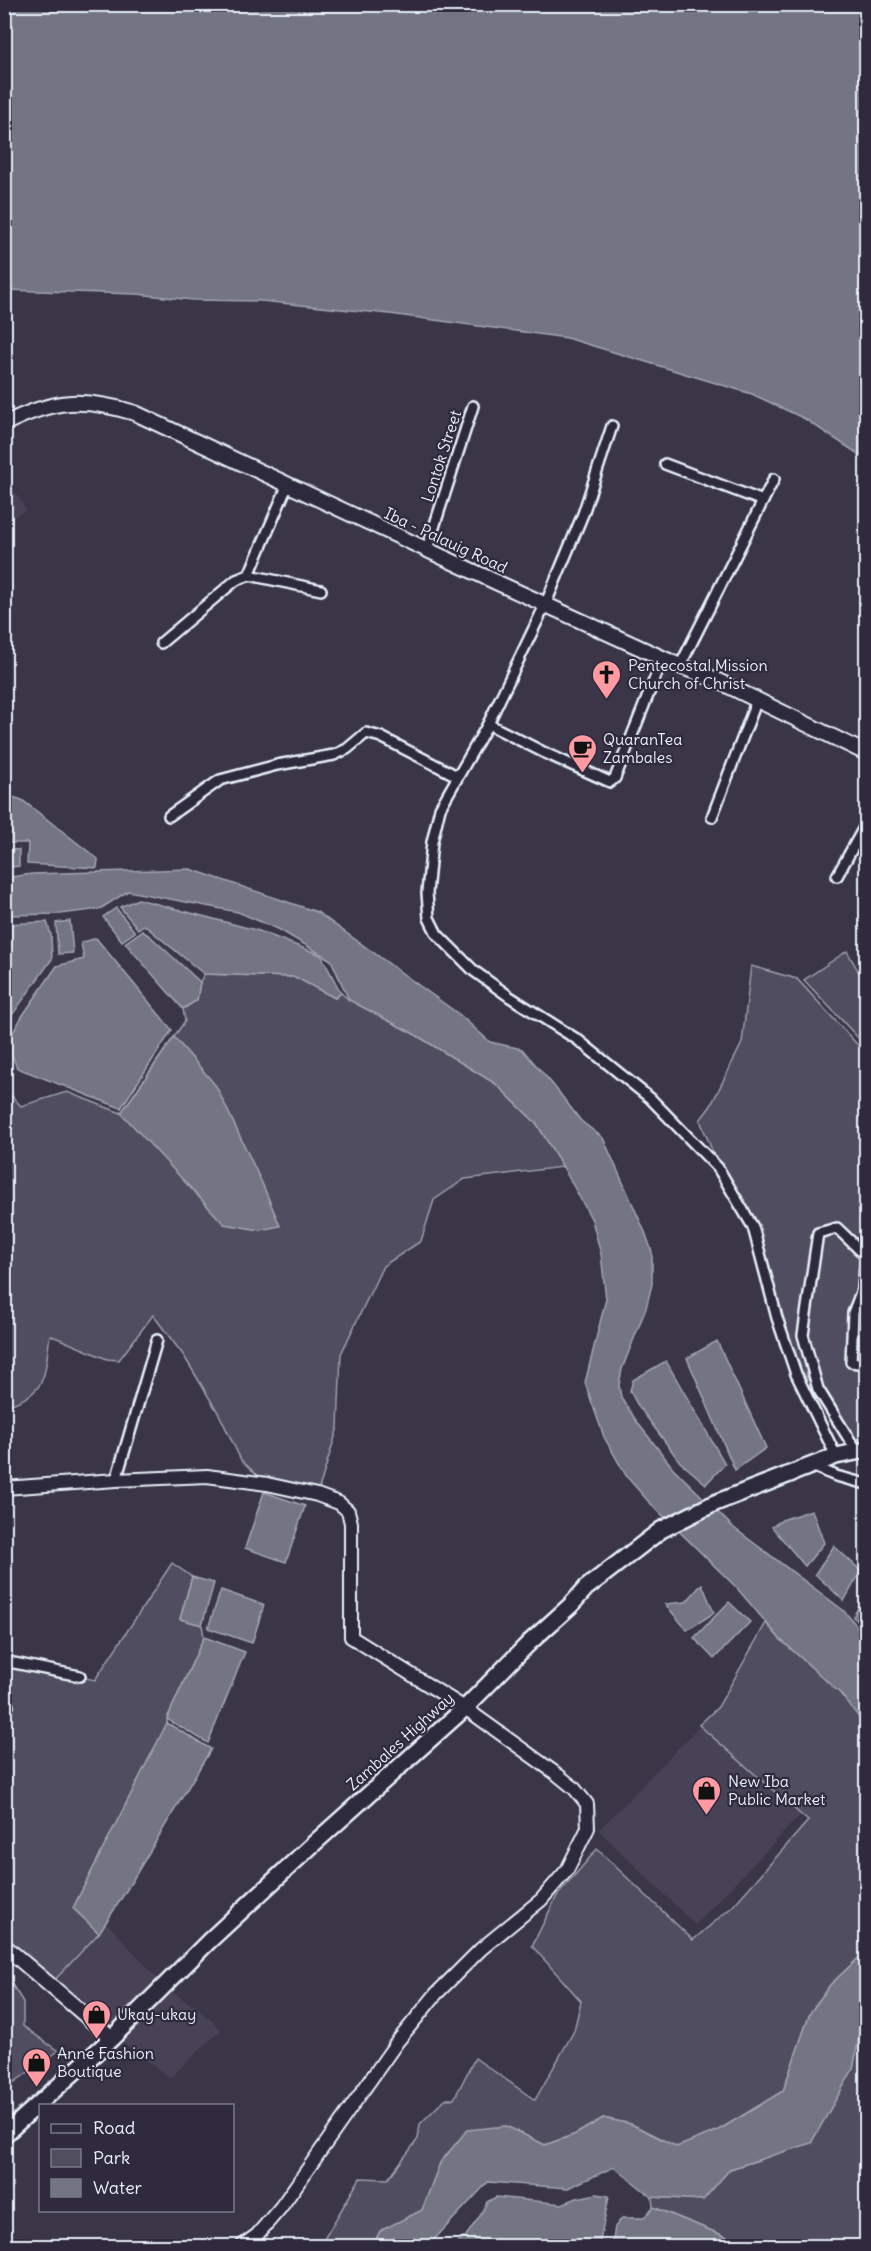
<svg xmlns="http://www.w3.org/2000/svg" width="871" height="2251" viewBox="0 0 871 2251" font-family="Delius,sans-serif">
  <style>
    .built { fill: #464354 }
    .green { fill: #504e5f; stroke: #9ca0ac; stroke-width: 1.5 }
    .water { fill: #737482; stroke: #a2a6b1; stroke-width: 1.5 }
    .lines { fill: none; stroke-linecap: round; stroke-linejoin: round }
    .minor-casing { stroke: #e8f1f8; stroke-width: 14 }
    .tertiary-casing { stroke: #e8f1f8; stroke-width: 16 }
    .secondary-casing { stroke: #e8f1f8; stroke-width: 18 }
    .primary-casing { stroke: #e8f1f8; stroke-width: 20 }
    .minor { stroke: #2f2a3d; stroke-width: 9 }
    .tertiary { stroke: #2f2a3d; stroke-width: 12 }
    .secondary { stroke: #2f2a3d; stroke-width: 14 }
    .primary { stroke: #2f2a3d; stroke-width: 15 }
    .labels { text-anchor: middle; stroke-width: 4.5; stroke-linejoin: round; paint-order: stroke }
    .street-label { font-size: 16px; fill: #e8f1f8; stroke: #2f2a3d }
    .poi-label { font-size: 16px; fill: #e8f1f8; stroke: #2f2a3d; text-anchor: start }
  </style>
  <rect width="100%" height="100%" fill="#3a3648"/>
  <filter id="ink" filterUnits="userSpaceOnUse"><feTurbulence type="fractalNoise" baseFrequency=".0167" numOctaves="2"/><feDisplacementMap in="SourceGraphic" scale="12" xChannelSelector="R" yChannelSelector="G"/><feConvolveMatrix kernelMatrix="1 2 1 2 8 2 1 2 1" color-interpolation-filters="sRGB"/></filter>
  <g filter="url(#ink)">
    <g class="built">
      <polygon points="4,474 26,510 5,523 4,523"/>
      <polygon points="718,1707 814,1801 695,1925 599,1830"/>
      <polygon points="107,1923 163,1985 112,2035 52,1984 99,1935"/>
      <polygon points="165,1988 198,2008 221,2030 170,2078 116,2037"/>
    </g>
    <g class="green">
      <polygon points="847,951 866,985 866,1046 804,980"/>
      <polygon points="751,966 797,979 866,1054 866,1438 853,1441 796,1363 778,1311 754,1222 718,1165 700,1120 710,1107 742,1043"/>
      <path d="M204 974 295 977 335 998 341 993 349 1000 416 1035 496 1084 537 1124 563 1167 465 1179 434 1200 421 1241 383 1266 341 1354 338 1427 317 1495 267 1484 241 1460 219 1414 184 1356 153 1315 119 1360 107 1359 50 1335C44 1374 49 1394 5 1406L4 1105 8 1092 21 1106 67 1092 121 1113 185 1021 183 1009 197 1000 200 982Z"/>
      <polygon points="172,1563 192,1577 180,1619 202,1625 204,1637 167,1719 167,1724 73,1908 99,1933 50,1985 5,1946 5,1661 95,1680"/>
      <polygon points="766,1623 780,1639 840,1693 866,1726 866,1951 830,1985 810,2013 783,2091 717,2131 677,2147 631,2124 603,2118 576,2134 545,2145 506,2126 440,2163 422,2211 380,2231 373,2246 320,2246 360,2178 388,2179 418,2139 420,2124 445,2099 454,2099 475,2058 535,2100 574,2031 581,2001 532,1946 557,1896 597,1849 693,1940 733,1906 808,1821 699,1725 718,1707"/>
      <polygon points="11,1983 23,2002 23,2026 58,2051 13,2083 4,2074 5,1989"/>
      <polygon points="866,2011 866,2246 749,2246 653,2207 652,2197 703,2200 730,2169 811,2143 853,2069 863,2016"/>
    </g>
    <g class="water">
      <polygon points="5,4 866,5 866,459 805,419 752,394 567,338 390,314 261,301 193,300 137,294 5,290"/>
      <polygon points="6,795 22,800 98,859 97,868 27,864 28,843 5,843 4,796"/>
      <polygon points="4,849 19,850 19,866 5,868"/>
      <polygon points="190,869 317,912 460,1015 490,1042 522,1049 554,1086 581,1121 603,1138 645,1232 652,1252 652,1284 646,1308 622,1369 619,1385 621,1397 637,1422 673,1468 734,1528 843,1610 866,1636 866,1726 840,1693 780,1639 736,1587 648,1501 627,1477 604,1437 585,1383 606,1299 601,1254 592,1220 563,1167 537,1124 496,1084 416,1035 349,1000 331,960 280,930 238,912 128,891 100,909 60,914 5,915 4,878 32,874"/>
      <polygon points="138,899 259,931 321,955 341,993 335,998 295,977 204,974 144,925 138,929 120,907"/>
      <polygon points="116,908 135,932 122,941 103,917"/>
      <polygon points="70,921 73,953 58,954 56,923"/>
      <polygon points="47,922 51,935 52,959 5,1025 5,924"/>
      <polygon points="142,931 150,936 200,982 197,1000 183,1009 125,943"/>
      <polygon points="96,938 172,1030 121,1108 17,1068 7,1043 23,1015 57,966 84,959 81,943"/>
      <polygon points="174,1037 216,1086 262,1183 280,1226 260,1230 224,1224 121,1113"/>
      <polygon points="717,1341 766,1448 735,1470 687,1358"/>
      <polygon points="666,1361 725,1464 706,1484 680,1462 637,1404 630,1391 633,1380"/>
      <polygon points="264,1492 305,1506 286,1562 245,1548"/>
      <polygon points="812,1510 824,1543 805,1566 772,1527 782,1520"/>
      <polygon points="834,1546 861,1571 844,1601 815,1574"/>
      <polygon points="192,1577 214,1583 202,1625 180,1619"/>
      <polygon points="702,1584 714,1613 687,1630 665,1604 686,1602"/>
      <polygon points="221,1590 264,1605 252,1643 208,1628"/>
      <polygon points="866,1593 866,1626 853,1617"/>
      <polygon points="729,1602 750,1622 714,1659 694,1638"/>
      <polygon points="204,1637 245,1652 208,1743 167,1719"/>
      <polygon points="167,1723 211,1749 123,1896 99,1933 73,1908"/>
      <polygon points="866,1951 866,2011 863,2016 853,2069 811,2143 730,2169 703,2200 652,2197 614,2167 568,2188 488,2182 428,2246 373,2246 380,2231 422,2210 440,2163 467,2130 506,2126 545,2145 576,2134 603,2118 631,2124 677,2147 717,2131 783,2091 810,2013 830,1985"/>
      <polygon points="597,2194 609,2196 599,2246 454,2246 466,2236 480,2216 487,2202 496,2197 562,2204 577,2198"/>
      <polygon points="653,2207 749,2246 612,2246 615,2227 622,2218 644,2218"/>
    </g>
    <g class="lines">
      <defs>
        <g id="minor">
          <polyline points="612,426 583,514 546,603 488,724 440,808 432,842 427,893 429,918 437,934 474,971 510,997 578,1040 650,1098 718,1168 753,1227 777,1318 796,1374 836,1456"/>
          <polyline points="665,464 763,501"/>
          <polyline points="427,549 473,406"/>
          <polyline points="249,575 321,590"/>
          <polyline points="161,643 236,580 249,575 288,484"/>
          <polyline points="680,666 774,479"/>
          <polyline points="488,724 545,753 610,782 615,778 663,658"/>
          <polyline points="169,816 220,780 277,765 334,755 347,749 366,733 381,737 457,776"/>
          <polyline points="712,817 757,700"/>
          <polyline points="837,876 866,824"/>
          <polyline points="857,1452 818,1389 803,1335 818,1233 837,1228 866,1256 863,1287 853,1313 851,1362 866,1364"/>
          <polyline points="812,1466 836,1476 866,1484"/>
          <polyline points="116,1480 157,1340"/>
          <polyline points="4,1661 80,1676"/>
          <polyline points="4,1705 8,1706"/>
          <polyline points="4,2243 10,2246"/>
        </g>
        <polyline id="tertiary" points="4,1488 116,1480 207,1476 267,1484 317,1495 339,1503 348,1511 351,1523 351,1637 465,1708 558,1775 574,1788 587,1804 588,1828 567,1870 541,1900 481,1949 436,1994 397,2042 281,2207 257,2235 242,2246"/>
        <g id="secondary">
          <path d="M4 424C54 399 82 397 135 413L498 583 680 666 714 679 866 753"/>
          <polyline points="4,1946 112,2038"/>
        </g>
        <polyline id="primary" points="4,2135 112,2038 209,1941 310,1847 465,1708 529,1643 571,1605 586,1588 661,1530 715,1503 836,1456 866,1450"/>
      </defs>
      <use href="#minor" class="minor-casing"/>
      <use href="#tertiary" class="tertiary-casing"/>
      <use href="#secondary" class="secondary-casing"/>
      <use href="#primary" class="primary-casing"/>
      <use href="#minor" class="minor"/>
      <use href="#tertiary" class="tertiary"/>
      <use href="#secondary" class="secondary"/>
      <use href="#primary" class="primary"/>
    </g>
  </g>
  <defs>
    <symbol id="church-pin" viewBox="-11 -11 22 30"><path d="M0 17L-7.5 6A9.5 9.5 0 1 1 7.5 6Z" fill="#ff9aa2" stroke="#2f2a3d"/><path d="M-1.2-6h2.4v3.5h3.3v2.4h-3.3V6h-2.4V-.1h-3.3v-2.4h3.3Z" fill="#111"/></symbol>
    <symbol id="cafe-pin" viewBox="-11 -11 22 30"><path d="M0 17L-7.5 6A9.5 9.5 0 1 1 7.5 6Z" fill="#ff9aa2" stroke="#2f2a3d"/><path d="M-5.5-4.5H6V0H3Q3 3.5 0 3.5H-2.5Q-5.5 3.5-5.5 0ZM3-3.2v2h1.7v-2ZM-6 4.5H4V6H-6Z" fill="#111"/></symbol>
    <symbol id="shop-pin" viewBox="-11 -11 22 30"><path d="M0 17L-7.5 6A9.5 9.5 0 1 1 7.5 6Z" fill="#ff9aa2" stroke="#2f2a3d"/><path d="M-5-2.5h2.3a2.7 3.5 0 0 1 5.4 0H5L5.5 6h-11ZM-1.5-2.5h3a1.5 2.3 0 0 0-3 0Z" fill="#111"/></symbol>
  </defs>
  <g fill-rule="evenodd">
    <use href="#church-pin" x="590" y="658" width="33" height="45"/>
    <use href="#cafe-pin" x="566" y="732" width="33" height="45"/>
    <use href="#shop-pin" x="690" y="1774" width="33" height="45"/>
    <use href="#shop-pin" x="80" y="1998" width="33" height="45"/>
    <use href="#shop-pin" x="20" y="2046" width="33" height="45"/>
  </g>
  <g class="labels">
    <g class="street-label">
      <text transform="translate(441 456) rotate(-72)" y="6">Lontok Street</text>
      <text transform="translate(446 540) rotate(25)" y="6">Iba - Palauig Road</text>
      <text transform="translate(400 1741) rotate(-42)" y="6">Zambales Highway</text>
    </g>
    <g class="poi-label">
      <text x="628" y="671">Pentecostal Mission<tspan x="628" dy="18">Church of Christ</tspan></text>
      <text x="603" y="745">QuaranTea<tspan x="603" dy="18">Zambales</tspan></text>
      <text x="728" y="1787">New Iba<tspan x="728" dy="18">Public Market</tspan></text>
      <text x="117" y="2020">Ukay-ukay</text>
      <text x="57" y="2059">Anne Fashion<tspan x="57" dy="18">Boutique</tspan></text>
    </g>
  </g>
  <rect width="871" height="2251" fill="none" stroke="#2f2a3d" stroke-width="24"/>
  <rect x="12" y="12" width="847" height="2227" fill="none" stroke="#e8f1f8" stroke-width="2" filter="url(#ink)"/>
  <rect x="39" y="2104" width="195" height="108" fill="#2f2a3d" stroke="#797a88" stroke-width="1.5"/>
  <rect x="51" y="2124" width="30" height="9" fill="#2f2a3d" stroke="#797a88" stroke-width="1.5"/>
  <text x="93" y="2134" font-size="18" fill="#e8f1f8">Road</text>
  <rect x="51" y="2149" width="30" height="18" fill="#504e5f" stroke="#797a88" stroke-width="1.5"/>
  <text x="93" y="2164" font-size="18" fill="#e8f1f8">Park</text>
  <rect x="51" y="2179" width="30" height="18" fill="#737482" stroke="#797a88" stroke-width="1.5"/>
  <text x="93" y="2194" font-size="18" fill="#e8f1f8">Water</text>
</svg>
